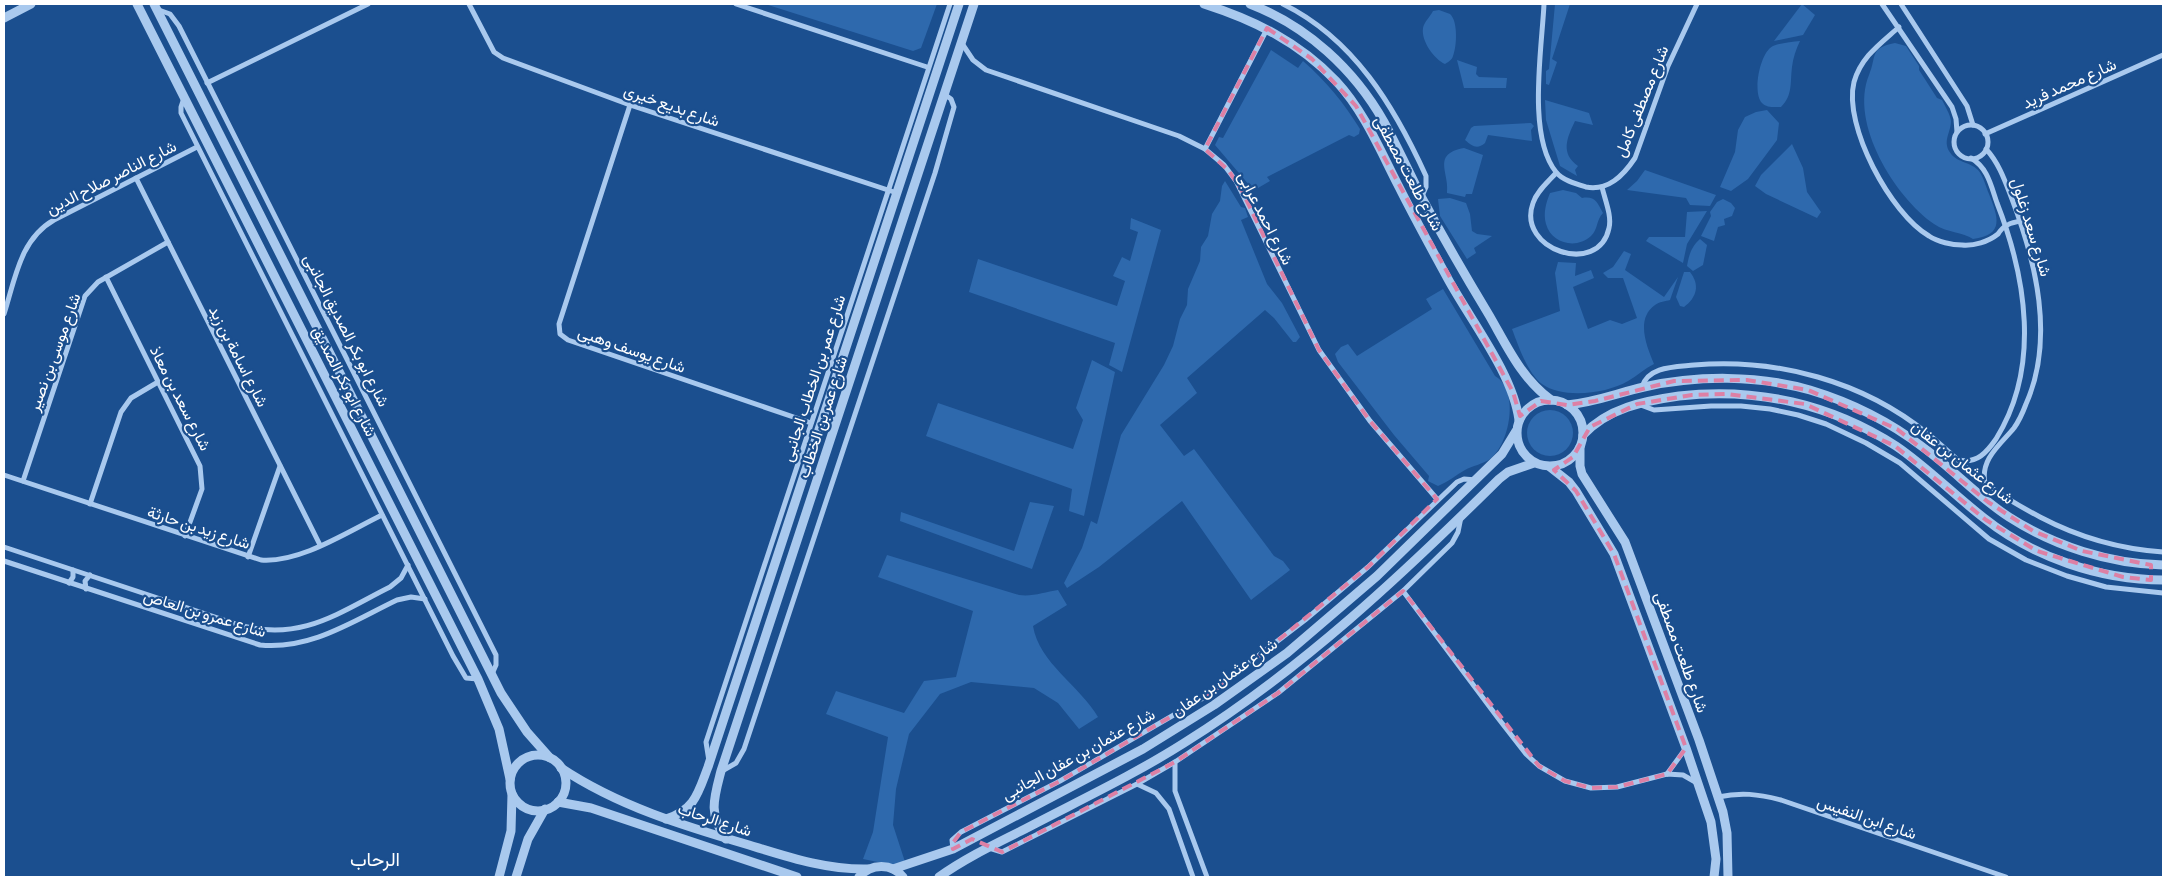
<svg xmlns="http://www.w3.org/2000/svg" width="2167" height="881" viewBox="0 0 2167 881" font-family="'Asap Condensed',Vazirmatn,sans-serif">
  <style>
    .green { fill: #2e69ad }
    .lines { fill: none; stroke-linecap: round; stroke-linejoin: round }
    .minor { stroke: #a9c9ee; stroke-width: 5 }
    .tertiary { stroke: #a9c9ee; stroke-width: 9 }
    .marked { fill: none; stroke: #dd80a5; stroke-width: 4; stroke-dasharray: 10 6; stroke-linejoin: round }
    .labels { text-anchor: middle; stroke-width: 4.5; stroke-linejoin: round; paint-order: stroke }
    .street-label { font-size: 16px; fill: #fff; stroke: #1b4f8f }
    .quarter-label { font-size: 19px; fill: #fff; stroke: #1b4f8f }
  </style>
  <rect width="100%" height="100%" fill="#1b4f8f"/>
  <g class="green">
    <polygon points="765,4 937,4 921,48 913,51"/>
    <polygon points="1555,4 1570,4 1552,59 1557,62 1549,85 1546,84 1546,71 1549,69"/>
    <polygon points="1802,4 1815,15 1803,35 1774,41"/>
    <path d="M1439 10 1450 14C1458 21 1457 46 1453 56 1452 60 1448 62 1445 64 1434 59 1421 41 1423 28 1424 22 1430 17 1433 11Z"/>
    <path d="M1800 41C1796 49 1793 58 1792 67 1790 83 1793 95 1781 107 1774 107 1767 108 1762 103 1752 93 1760 52 1773 46 1780 43 1792 42 1800 41Z"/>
    <path d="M1895 43 1906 46 1919 66V70L1937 98 1942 100C1945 106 1950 114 1951 121 1951 132 1943 140 1949 151 1956 163 1969 161 1978 170 1983 175 1986 187 1989 194 1998 217 2005 235 1973 239 1963 232 1947 233 1934 224 1895 197 1849 123 1869 75 1877 56 1869 48 1895 43Z"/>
    <path d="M1271 50 1298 68 1303 61C1326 81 1344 103 1360 129L1359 134 1354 137 1349 135 1267 177 1270 181 1258 188 1250 186 1215 145 1219 137 1223 138Z"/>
    <polygon points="1457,60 1477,67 1476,74 1479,77 1507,78 1506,88 1464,88"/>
    <path d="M1545 100 1589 113 1593 125 1575 121C1567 138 1560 153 1578 166L1575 170 1577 176 1560 166 1546 120Z"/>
    <polygon points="1767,110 1779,123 1777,140 1748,179 1731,191 1720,187 1735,152 1738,130 1745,117 1756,112"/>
    <path d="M1531 123 1534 126 1531 130 1532 141 1488 135 1485 143C1477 150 1472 146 1465 140L1471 128 1474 126Z"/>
    <polygon points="1792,144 1803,168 1807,192 1821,212 1817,218 1766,194 1755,186 1761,175"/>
    <path d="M1464 148 1483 155 1472 194H1466L1465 197 1447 193C1450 173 1431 154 1464 148Z"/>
    <polygon points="1645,170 1716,195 1710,206 1690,205 1686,198 1627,190 1637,181"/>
    <polygon points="1225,181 1241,207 1245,208 1248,217 1241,220 1267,284 1282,303 1300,337 1296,342 1293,342 1274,318 1265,310 1187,378 1197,393 1160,425 1184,456 1194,449 1274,556 1283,561 1290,570 1251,600 1182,501 1099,567 1067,588 1064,583 1082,548 1091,521 1097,524 1121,435 1164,365 1173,346 1180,319 1187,305 1188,289 1200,261 1201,247 1208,236 1212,214 1220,201 1222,186"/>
    <path d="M1563 190 1576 193 1582 198C1595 196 1597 202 1603 213 1596 220 1598 230 1591 236 1576 250 1551 243 1546 224 1543 213 1546 203 1550 193Z"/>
    <polygon points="1450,198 1466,203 1470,214 1472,231 1477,234 1492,236 1474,248 1476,253 1467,259 1440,216 1438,199"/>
    <polygon points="1723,199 1731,203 1735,208 1732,216 1724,219 1725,225 1718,227 1714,241 1701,236 1711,216 1710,212 1717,202"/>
    <polygon points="1707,211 1687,244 1683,263 1646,241 1649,237 1685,237 1687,212"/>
    <polygon points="1131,218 1161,230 1122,372 1109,365 1115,343 969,292 978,259 1117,306 1125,281 1113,276 1122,257 1130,261 1138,232 1130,229"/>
    <path d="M1700 239 1707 245 1703 265 1693 271 1687 266C1689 255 1691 247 1700 239Z"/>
    <path d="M1624 251 1631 254 1625 270 1664 297 1678 277 1670 300C1666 301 1659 302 1655 305 1635 319 1647 347 1654 364 1644 369 1637 376 1628 381 1606 394 1563 399 1542 384 1528 374 1518 345 1512 329L1560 311 1555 273 1558 262 1576 263 1575 276 1591 270 1594 278 1573 287 1588 329 1610 320 1622 324 1637 318 1623 278H1608L1603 273 1613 267Z"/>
    <path d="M1684 272H1690C1700 285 1697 297 1684 307L1680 306 1676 297Z"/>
    <path d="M1443 289 1495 376C1520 390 1510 444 1490 459 1483 464 1472 466 1465 470 1456 475 1448 482 1438 486L1428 481 1429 476 1394 435 1338 362 1335 354 1341 347 1348 344 1357 356 1432 309 1426 299Z"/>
    <polygon points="1092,360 1115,372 1084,516 1069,511 1072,489 926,436 938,403 1073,449 1083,420 1076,408"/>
    <circle cx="1550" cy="433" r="23"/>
    <polygon points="1030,502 1054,506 1032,569 900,521 901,512 1014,551"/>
    <path d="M887 555 1019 595C1032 597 1045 592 1058 590L1067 605 1033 626C1039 663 1080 686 1098 717L1079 729 1058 703 1034 688 971 682 940 694 909 734 896 789 893 825 907 868 863 859 873 832 888 737 826 714 836 691 904 713 924 681 956 677 973 611 878 577Z"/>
  </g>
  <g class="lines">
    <g class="minor">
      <polyline points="469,4 494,52 503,58 630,105 897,193"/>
      <polyline points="736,4 927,67"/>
      <path d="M1283 4C1354 39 1394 106 1426 176V187L1422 196"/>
      <path d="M1544 4C1542 48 1527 136 1556 172 1562 180 1576 184 1586 187 1608 191 1623 176 1635 158L1668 66 1697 4"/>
      <polyline points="1882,4 1952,107 1956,119 1957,132"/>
      <polyline points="1901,4 1967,106 1973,125"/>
      <polyline points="156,9 170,14 179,26 496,655 496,665 492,674"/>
      <path d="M1899 27C1880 44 1861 57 1854 82 1843 126 1891 214 1929 236 1938 242 1952 245 1962 245 1974 246 1988 242 1998 234 2000 231 2003 227 2006 226 2009 223 2016 222 2020 221"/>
      <polyline points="961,42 973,60 986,70 1179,136 1205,149 1224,165 1236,181 1319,350 1370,421 1437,499"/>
      <polyline points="207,83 368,4"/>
      <polyline points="184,98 181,107 181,113 453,656 466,678 478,679"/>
      <polyline points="630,105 559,324 560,334 568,340 811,423"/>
      <circle cx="1971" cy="142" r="17"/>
      <polyline points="1985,134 2163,55"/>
      <polyline points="1205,149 1267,29"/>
      <path d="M1556 173C1548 182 1537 191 1533 203 1516 250 1599 277 1609 228 1612 216 1605 200 1602 187"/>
      <polyline points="136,178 320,545"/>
      <polyline points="106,277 200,466 202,489 185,536"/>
      <path d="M4 314C15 280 20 239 54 220L197 147"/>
      <path d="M1642 387C1648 366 1675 367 1694 365 1777 358 1863 381 1928 434 1948 450 1965 468 1985 483 2002 496 2021 507 2040 517 2080 538 2119 549 2163 552"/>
      <polyline points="1638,404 1654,410 1711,406 1741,406 1770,409 1798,415 1826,424 1866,443 1900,463 1989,539 2026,560 2067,576 2106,587 2163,593"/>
      <path d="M1959 460C1977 464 1987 452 1996 439 2041 367 2026 277 1997 203 1991 186 1988 168 1971 158"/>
      <path d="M4 475 261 560C300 563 347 532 382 515"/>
      <polyline points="23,481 85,296 98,282 168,242"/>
      <path d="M1985 483C1980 459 2001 444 2014 428 2019 421 2023 412 2026 404 2055 339 2036 262 2012 199 2005 181 1999 163 1986 149"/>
      <polyline points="90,504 121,412 131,398 158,382"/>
      <path d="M4 547 239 625C301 642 338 613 390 587L401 578 408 565"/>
      <polyline points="248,557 280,466"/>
      <path d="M4 561 260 645C311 650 353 621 397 600L411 597 425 599"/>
      <polyline points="69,583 73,577 73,570"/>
      <polyline points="86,589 85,581 90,575"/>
      <polyline points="1403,591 1498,718 1526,754 1539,766 1565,781 1591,788 1617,787 1667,774 1683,775 1697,783"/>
      <polyline points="709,761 706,742 950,4"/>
      <polyline points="1175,762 1175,791 1207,877"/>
      <polyline points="722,771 736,763 744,749 935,173 954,107 951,99 944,94"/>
      <polyline points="1667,774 1686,748"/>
      <polyline points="1137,784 1156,793 1169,809 1193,877"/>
      <path d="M1718 797C1741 792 1758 794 1781 800L2006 877"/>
      <polyline points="989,848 1002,852 1137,784 1175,762 1278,693 1403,591 1452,543 1458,532 1461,517"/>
      <polyline points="953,849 952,840 961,832 1060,781 1203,698 1305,620 1368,567 1457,482 1464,479 1476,480"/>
    </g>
    <g class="tertiary">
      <polyline points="137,4 478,679 499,729 510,779"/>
      <polyline points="154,4 501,693 527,732 550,758"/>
      <path d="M1204 4C1254 20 1299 42 1336 81 1364 111 1380 150 1398 185 1414 217 1431 248 1448 279 1471 321 1513 374 1519 420"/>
      <path d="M1250 4C1307 26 1354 69 1384 122 1398 148 1410 174 1423 200 1444 239 1466 277 1489 315 1507 346 1521 378 1551 400"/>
      <polyline points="4,18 31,4"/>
      <circle cx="1550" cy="433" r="33"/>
      <path d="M1567 405C1597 402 1617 393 1644 387 1698 375 1757 375 1810 390 1850 402 1890 422 1924 448 1954 470 1978 497 2009 517 2054 546 2110 564 2163 565"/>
      <path d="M1583 435C1608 408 1644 401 1679 396 1756 387 1831 404 1896 446 1927 467 1954 495 1984 518 2033 557 2100 580 2163 580"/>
      <polyline points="1580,447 1580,466 1582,474 1625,542 1699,740 1723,812 1727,833 1728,877"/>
      <polyline points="1550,467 1569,482 1576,491 1614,554 1686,748 1711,822 1716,859 1714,877"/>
      <circle cx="538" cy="783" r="28"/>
      <path d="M561 768C618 806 684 826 749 845 788 857 826 870 868 869"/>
      <polyline points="558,802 591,808 797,877"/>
      <path d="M666 819C695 810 698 793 708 767L959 4"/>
      <path d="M726 839C708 814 714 798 721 771L974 4"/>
      <polyline points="893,869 953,849 1143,749 1214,705 1287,653 1377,576 1502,454 1516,431"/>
      <polyline points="499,877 511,831 512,794"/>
      <polyline points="516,877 528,839 545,809"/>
      <path d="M859 877C871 863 892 863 903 877"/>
      <path d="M939 877C964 859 993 845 1021 831 1076 802 1132 776 1184 743 1301 670 1401 576 1499 479L1508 472 1534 463"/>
    </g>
  </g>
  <path class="marked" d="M1267 28 1312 59 1356 106 1513 392 1520 416 1541 401 1567 405 1595 401 1674 381 1747 380 1808 390 1897 429 1988 502 2033 531 2082 551 2151 565V580L2123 577 2037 551 1986 520 1895 446 1805 404 1726 394 1692 395 1637 404 1590 427 1573 457 1554 470 1576 491 1614 554 1686 748 1667 774 1617 787 1591 788 1565 781 1539 766 1403 591 1278 693 1175 762 1002 852 972 839 953 849 952 844 961 832 1060 781 1203 698 1238 673 1368 567 1437 499 1370 421 1319 350 1242 191 1229 171 1205 149Z"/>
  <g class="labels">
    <g class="street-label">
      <text transform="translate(2069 83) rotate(-24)" y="6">شارع محمد فريد</text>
      <text transform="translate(1641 101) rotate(-68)" y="6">شارع مصطفى كامل</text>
      <text transform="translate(672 105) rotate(19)" y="6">شارع بديع خيرى</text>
      <text transform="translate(1409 173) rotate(62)" y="6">شارع طلعت مصطفى</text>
      <text transform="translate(111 177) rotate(-27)" y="6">شارع الناصر صلاح الدين</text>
      <text transform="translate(1266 218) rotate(63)" y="6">شارع احمد عرابى</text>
      <text transform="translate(2032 227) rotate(73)" y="6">شارع سعد زغلول</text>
      <text transform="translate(347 330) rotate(63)" y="6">شارع ابو بكر الصديق الجانبى</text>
      <text transform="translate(632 349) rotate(19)" y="6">شارع يوسف وهبى</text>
      <text transform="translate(54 352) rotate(-70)" y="6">شارع موسى بن نصير</text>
      <text transform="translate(239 356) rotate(63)" y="6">شارع اسامة بن زيد</text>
      <text transform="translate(813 378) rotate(-72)" y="6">شارع عمر بن الخطاب الجانبى</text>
      <text transform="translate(345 381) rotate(63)" y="6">شارع ابو بكر الصديق</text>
      <text transform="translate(181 398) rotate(63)" y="6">شارع سعد بن معاذ</text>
      <text transform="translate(822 417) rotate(-72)" y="6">شارع عمر بن الخطاب</text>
      <text transform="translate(1963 462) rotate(38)" y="6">شارع عثمان بن عفان</text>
      <text transform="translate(199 527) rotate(18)" y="6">شارع زيد بن حارثة</text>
      <text transform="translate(205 613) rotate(17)" y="6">شارع عمرو بن العاص</text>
      <text transform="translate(1682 652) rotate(70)" y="6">شارع طلعت مصطفى</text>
      <text transform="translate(1224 677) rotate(-35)" y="6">شارع عثمان بن عفان</text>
      <text transform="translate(1078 754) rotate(-29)" y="6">شارع عثمان بن عفان الجانبى</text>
      <text transform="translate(1867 817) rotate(19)" y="6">شارع ابن النفيس</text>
      <text transform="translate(715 819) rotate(18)" y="6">شارع الرحاب</text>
    </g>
    <g class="quarter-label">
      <text x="375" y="866">الرحاب</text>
    </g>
  </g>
  <rect width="2167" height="881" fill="none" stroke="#ffffff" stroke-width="10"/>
</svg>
